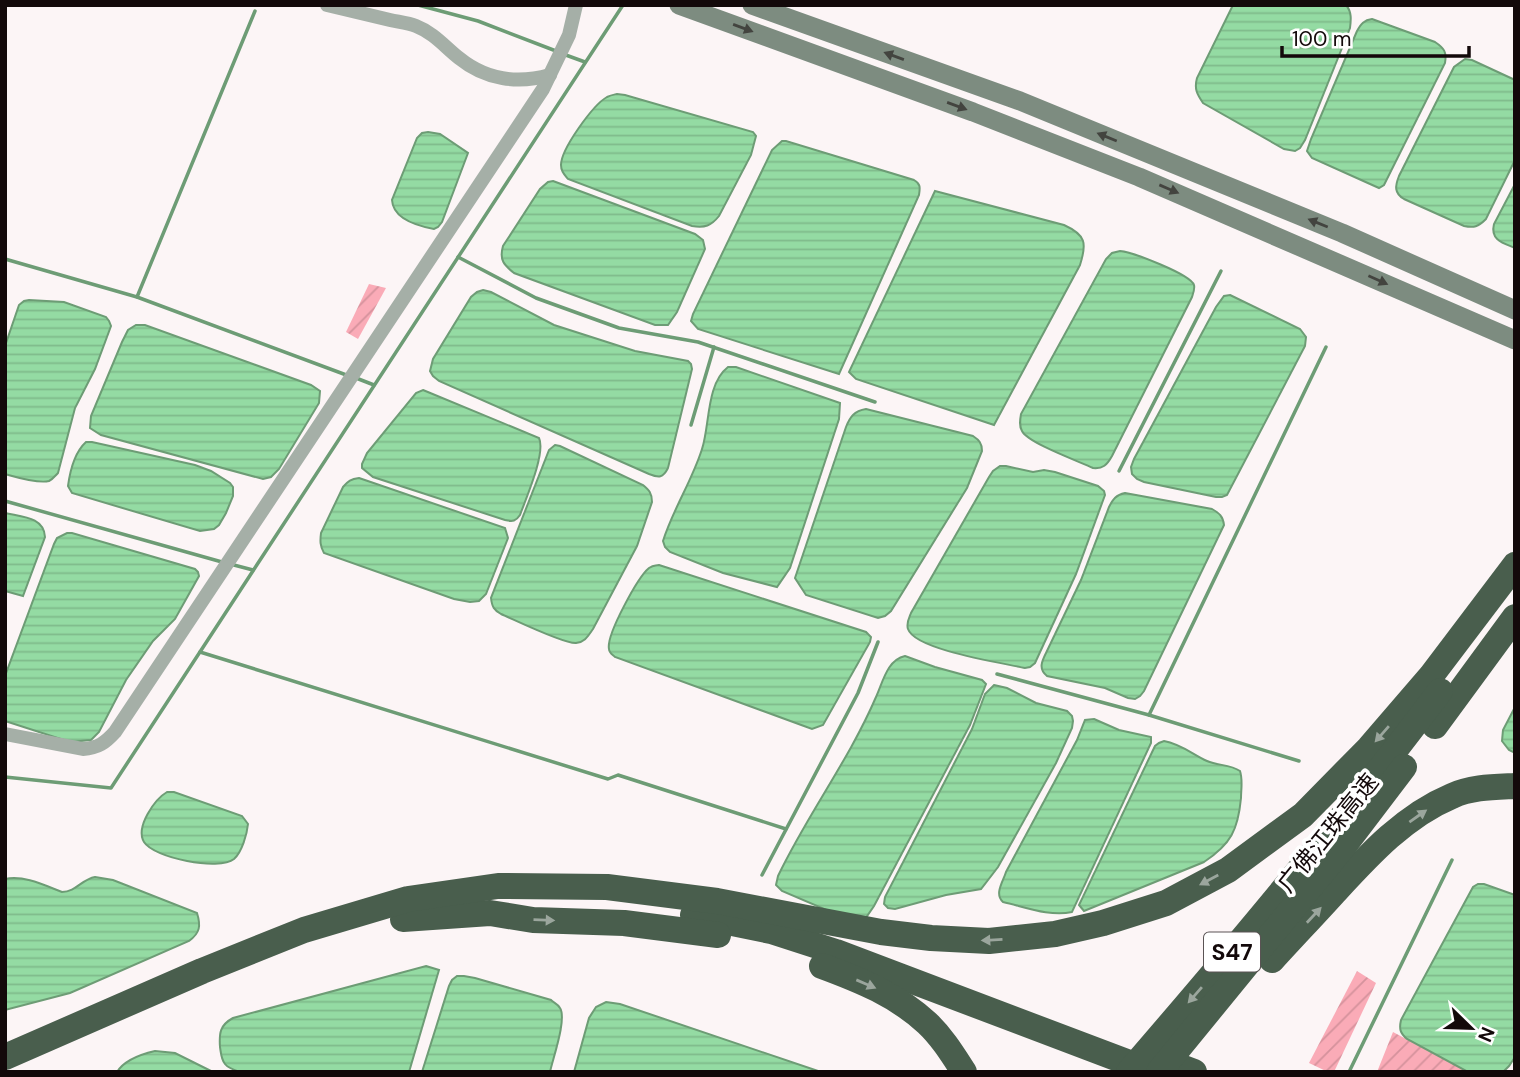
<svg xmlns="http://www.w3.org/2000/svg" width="1520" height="1077" viewBox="0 0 1520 1077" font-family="'DM Sans','Noto Sans SC',sans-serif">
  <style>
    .garden { fill: url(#garden-furrows) }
    .water { fill: url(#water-rules); stroke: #6d9c75; stroke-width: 2 }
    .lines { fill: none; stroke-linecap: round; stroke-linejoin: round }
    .stream { stroke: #6d9c75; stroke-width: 3.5 }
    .street { stroke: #a5afa7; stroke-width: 14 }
    .secondary { stroke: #7d8c80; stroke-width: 19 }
    .highway { stroke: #495e4d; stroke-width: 26 }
    .oneway { fill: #43443f }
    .oneway2 { fill: #9ba69d }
    .labels { text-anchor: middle; stroke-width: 7; stroke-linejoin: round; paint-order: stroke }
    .shield { fill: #fff; stroke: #5a5354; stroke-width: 2 }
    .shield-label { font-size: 23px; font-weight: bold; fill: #13090a }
    .street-label { font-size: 24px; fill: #13090a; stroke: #fff }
  </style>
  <defs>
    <pattern id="garden-furrows" width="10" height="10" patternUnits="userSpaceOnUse" patternTransform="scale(1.75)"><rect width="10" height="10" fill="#faabb7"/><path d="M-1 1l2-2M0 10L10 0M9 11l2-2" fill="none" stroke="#d5929c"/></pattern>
    <pattern id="water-rules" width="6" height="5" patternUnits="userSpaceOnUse" patternTransform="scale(1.75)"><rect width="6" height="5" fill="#94dba3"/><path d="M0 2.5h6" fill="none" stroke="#7fbb8b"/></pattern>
  </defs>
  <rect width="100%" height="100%" fill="#fcf5f6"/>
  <g class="garden">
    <polygon points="369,284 386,288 358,339 346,332"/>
    <polygon points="1357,971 1376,983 1334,1072 1328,1072 1309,1063"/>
    <polygon points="1393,1032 1468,1072 1377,1072"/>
  </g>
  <g class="water">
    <path d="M1233 5H1346C1352 12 1351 20 1350 28L1305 140 1300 148 1295 151 1284 149 1203 103C1197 94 1194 89 1197 78Z"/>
    <path d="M1372 19 1435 42C1444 48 1447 52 1445 63L1384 185 1379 188 1312 158 1307 151 1311 139 1357 31C1361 24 1364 20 1372 19Z"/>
    <path d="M1465 59 1472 60 1515 80V160L1486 219C1478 227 1474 228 1464 226L1404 199C1394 193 1395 186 1399 176L1454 67Z"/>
    <path d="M617 94 625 95 753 132 756 136 751 155 719 216C711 226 705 228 692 226L568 179C564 174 561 171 561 165 561 149 593 105 607 97 611 95 612 95 617 94Z"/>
    <path d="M428 132 440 134 468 153 442 222 438 227 434 229C418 226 393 219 392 200L417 138 422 133Z"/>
    <path d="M782 141H786L914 180C921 184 920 188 919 195L839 374 698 329 691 321 693 314 772 150Z"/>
    <path d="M553 181 695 234 703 240 705 249 677 312 668 325H655L514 273C504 265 499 260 503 246L540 189 548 182Z"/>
    <path d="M1515 184V248C1503 243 1490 240 1494 224Z"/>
    <path d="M935 191 1064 225C1086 235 1087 243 1080 265L994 425 856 379 849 372Z"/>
    <path d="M1120 251C1132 252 1190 274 1194 285 1195 289 1193 294 1192 297L1112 456C1107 465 1103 469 1093 468 1078 461 1028 443 1022 431 1019 426 1020 420 1021 414L1106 259 1112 253Z"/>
    <path d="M483 290 491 292 554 325 635 351 688 361 691 364 692 369 668 468C663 478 659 478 649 474L439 381 433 376 430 371 433 359 471 297 477 292Z"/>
    <polygon points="1230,295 1300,329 1306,337 1305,346 1227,495 1222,497 1216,497 1144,482 1137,479 1132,474 1131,467 1134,459 1216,307 1224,296"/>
    <path d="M29 300 64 302 106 317 109 321 111 326 95 369 75 408 58 473C55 476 53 479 49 481 38 484 16 477 5 474V346L19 305 24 301Z"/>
    <polygon points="136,325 145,325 311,385 320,391 319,403 279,469 271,477 263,479 101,435 90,428 91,416 122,342 128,330"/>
    <path d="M728 367H736L840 403 839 419 790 568 777 587 723 573 670 552 665 547 663 541C673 509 692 481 702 449 710 425 706 384 728 367Z"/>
    <path d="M423 390 539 438C546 453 526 498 520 515 516 521 513 522 505 520L373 477 362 468V464L367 453 416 393Z"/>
    <path d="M866 409 973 436C979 440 982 443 982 451L967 488 891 611 885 616 878 618 806 595 795 578 846 427C850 417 854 411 866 409Z"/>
    <path d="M86 442H92L195 465 211 471 230 483 233 487V496L226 513 219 525 214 529 200 531 72 493 68 486C70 471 75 452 86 442Z"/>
    <path d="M555 445 560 446 643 485C649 490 652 493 652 502L637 546 593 629C588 636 585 642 576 643 564 644 515 620 501 614 494 610 492 607 491 598L549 450Z"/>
    <path d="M1000 466H1006L1033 472 1044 470 1055 472 1098 486 1104 491 1105 495 1076 574 1035 663 1030 667 1025 668C1003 663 915 650 908 629 906 623 909 618 911 613L989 477 993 471Z"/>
    <path d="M359 478 505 528 508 538 486 594 479 601 470 602 454 599 324 553C320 546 320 541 321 533L343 487C348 481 351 479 359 478Z"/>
    <path d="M1125 493 1212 509C1219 513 1223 516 1224 525L1144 691 1140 696 1135 699 1128 698 1105 688 1047 676C1038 669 1042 661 1046 653L1081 580 1109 507C1113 499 1116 495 1125 493Z"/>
    <path d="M5 513C22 517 44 517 45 537L23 596 5 591Z"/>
    <polygon points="67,533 72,533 195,569 198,572 199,576 175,619 153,641 126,680 99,732 91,740 70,742 5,721 5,676 54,544 57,538"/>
    <path d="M659 565 866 632 871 637 870 642 823 725 812 729 804 726 615 657C613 655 609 653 609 649 606 635 638 577 649 568 654 565 654 566 659 565Z"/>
    <path d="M905 656 935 667 982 680 986 684 970 725 874 906 865 919 852 921 782 891 776 885 778 876C807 815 849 760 876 697 883 682 887 660 905 656Z"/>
    <polygon points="994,685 1007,688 1036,703 1067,711 1072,716 1073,721 1072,728 1056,763 998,867 981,889 946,895 895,909 888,908 884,904 885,897 972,729 985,694"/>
    <polygon points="1515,707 1515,753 1509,750 1502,741 1503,730"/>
    <path d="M1094 719 1119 730 1151 737V743L1072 912C1050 917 1025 907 1003 902 994 894 1003 882 1006 872L1077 740 1085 720Z"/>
    <path d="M1164 741C1181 744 1192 754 1207 761 1218 766 1230 764 1240 771 1243 780 1241 789 1241 798 1238 830 1231 844 1204 862L1084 911 1079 905 1155 746 1159 743Z"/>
    <path d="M167 792H174L242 816 248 824C247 834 242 852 234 859 219 871 154 858 144 842 135 827 155 799 167 792Z"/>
    <path d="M95 877 113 880 197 913C201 926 200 933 189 941L70 993 5 1010V879C24 875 44 885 62 892 76 892 82 879 95 877Z"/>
    <path d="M1478 884H1484L1515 895V1057L1509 1066 1503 1072H1468L1407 1039C1400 1033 1399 1029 1401 1020L1473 887Z"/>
    <path d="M426 966 439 970 409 1072H240C234 1070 228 1068 225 1064 221 1059 221 1053 220 1047 219 1033 220 1025 233 1018Z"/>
    <path d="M457 976H464L475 978 551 1000C554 1003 558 1004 560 1008 567 1019 553 1058 550 1072H422L449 986 452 980Z"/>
    <polygon points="606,1002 620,1004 821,1072 574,1072 589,1018 596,1007"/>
    <path d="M155 1051 175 1053 213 1072H117C125 1059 142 1054 155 1051Z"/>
  </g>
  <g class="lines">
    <g class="stream">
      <polyline points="418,5 478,21 556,51"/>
      <polyline points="563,54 585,62"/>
      <polyline points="458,257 536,298 619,328 698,342 875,402"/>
      <polyline points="5,259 137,297 349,376"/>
      <polyline points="137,297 255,11"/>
      <polyline points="356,378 374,385"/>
      <polyline points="691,425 714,347"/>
      <polyline points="1119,471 1221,271"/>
      <polyline points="5,501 222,562"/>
      <polyline points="230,564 253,570"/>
      <polyline points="200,652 608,779 618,775 786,829"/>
      <polyline points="997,674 1149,715 1299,761"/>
      <polyline points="1149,715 1326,347"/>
      <polyline points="5,777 111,788 623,5"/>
      <polyline points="762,875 858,693 878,642"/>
      <polyline points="1349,1072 1452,860"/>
    </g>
    <g class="street">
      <path d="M327 5C348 10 369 15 390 20 399 22 408 23 416 26 434 33 445 47 459 58 486 80 518 84 550 75"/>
      <path d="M5 734 83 749C98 748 105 743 115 732L543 89 569 35 576 5"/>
    </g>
    <g class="secondary">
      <polyline points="679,5 973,112 1139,177 1515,340"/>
      <polyline points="752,5 1020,101 1342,233 1515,310"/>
    </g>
    <g class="highway">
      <polyline points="1435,726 1515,617"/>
      <polyline points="693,915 771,931 836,952 1153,1072"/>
      <polyline points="403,919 490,913 533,920 624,923 718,935"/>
      <path d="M1272 960C1292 938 1313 916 1333 894 1368 856 1404 816 1452 796 1471 787 1494 787 1515 786"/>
      <path d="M822 966C860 980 897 995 927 1023 942 1037 953 1055 964 1072"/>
      <polyline points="5,1057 202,971 304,930 408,899 498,886 607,887 717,901 881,932 931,938 989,941 1055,934 1103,923 1166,903 1228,870 1303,815 1369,748 1431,676 1515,565"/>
      <polyline points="1154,1057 1194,1072"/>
      <path d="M1129 1072C1236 948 1342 822 1440 691"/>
      <polyline points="1159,1072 1347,842 1404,767"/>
    </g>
  </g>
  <defs><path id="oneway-solid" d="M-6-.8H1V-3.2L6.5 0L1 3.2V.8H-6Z" transform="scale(1.75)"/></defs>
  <g class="oneway">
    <use href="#oneway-solid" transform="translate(743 28) rotate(20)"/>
    <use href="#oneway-solid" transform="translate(894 56) rotate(-160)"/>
    <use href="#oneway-solid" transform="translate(957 106) rotate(20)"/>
    <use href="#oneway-solid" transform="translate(1107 137) rotate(-158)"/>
    <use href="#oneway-solid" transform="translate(1169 189) rotate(23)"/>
    <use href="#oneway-solid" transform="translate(1318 223) rotate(-158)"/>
    <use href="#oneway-solid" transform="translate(1378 280) rotate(24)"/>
  </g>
  <g class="oneway2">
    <use href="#oneway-solid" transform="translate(1382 734) rotate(131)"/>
    <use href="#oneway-solid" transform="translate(1418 816) rotate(-35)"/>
    <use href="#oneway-solid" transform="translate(1209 880) rotate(152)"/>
    <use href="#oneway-solid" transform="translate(1314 915) rotate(-47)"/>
    <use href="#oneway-solid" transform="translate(544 920) rotate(2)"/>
    <use href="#oneway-solid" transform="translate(992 940) rotate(177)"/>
    <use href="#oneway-solid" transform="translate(866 984) rotate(23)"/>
    <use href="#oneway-solid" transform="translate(1195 995) rotate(131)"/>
  </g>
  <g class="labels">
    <rect class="shield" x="1204" y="932.5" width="56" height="39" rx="5"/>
    <g class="shield-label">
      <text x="1232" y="960">S47</text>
    </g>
    <g class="street-label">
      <text transform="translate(1328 833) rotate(-51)" y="8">广佛江珠高速</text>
    </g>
  </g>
  <rect width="1520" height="1077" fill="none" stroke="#13090a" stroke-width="14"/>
  <g transform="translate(1471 1028) rotate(113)" stroke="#ffffff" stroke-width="5" paint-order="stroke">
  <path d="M0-5L12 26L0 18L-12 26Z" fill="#13090a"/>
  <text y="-10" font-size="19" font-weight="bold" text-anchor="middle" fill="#13090a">N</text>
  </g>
  <path d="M1282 46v10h187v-10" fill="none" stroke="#13090a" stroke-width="3.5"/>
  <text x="1292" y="46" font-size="21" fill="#13090a" stroke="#ffffff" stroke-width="5" paint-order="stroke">100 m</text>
</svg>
